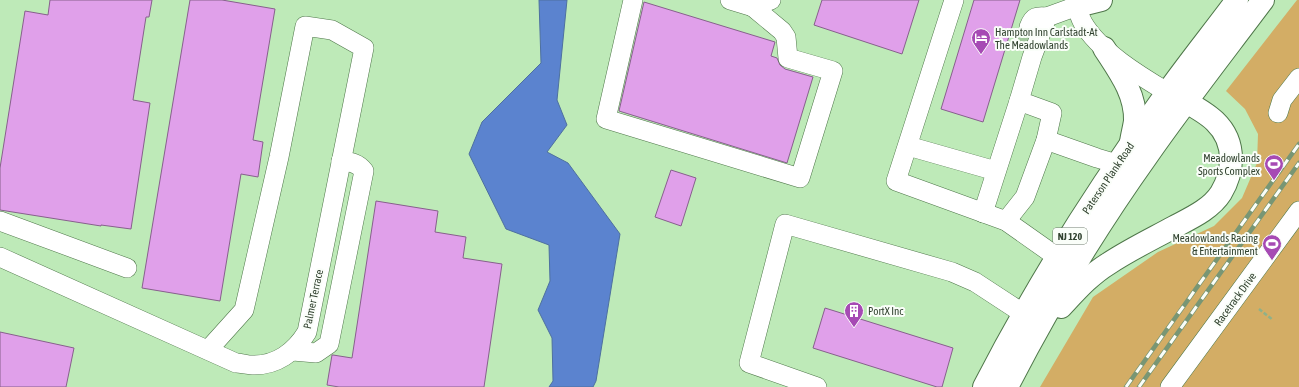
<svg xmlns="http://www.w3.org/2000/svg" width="1299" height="387" viewBox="0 0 1299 387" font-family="'Asap Condensed',sans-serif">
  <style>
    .green { fill: #d3ad65 }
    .water { fill: #5b83cf; stroke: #4e709f }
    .building { fill: #e0a0ea; stroke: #87608c }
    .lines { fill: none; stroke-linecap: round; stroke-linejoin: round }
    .minor-tunnel { stroke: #a2c89d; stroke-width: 19; stroke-dasharray: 19 10; stroke-linecap: butt }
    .minor-casing { stroke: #4f774a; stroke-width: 20 }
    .major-casing { stroke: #4f774a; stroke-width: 24 }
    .path { stroke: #8eb189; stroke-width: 2.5; stroke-dasharray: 4 2; stroke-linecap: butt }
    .minor { stroke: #fff; stroke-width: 19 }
    .major { stroke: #fff; stroke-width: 22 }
    .rail-casing { stroke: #789674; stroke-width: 4.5 }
    .rail { stroke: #fafef9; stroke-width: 3; stroke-dasharray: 9; stroke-linecap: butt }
    .labels { text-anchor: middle; stroke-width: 4; stroke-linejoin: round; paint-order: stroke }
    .shield { fill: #fafef9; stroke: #6d7a6c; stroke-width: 1 }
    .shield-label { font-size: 10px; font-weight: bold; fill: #31422f }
    .poi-label { font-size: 11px; fill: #31422f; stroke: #fafef9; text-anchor: start }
    .street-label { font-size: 11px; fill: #31422f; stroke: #fafef9 }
  </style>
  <rect width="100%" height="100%" fill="#beeab8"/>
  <polygon class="green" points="1297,0 1299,0 1299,387 1040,387 1093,297 1158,252 1214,226 1242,198 1257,163 1258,134 1245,109 1226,91"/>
  <polygon class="water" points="539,0 567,0 557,100 567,125 547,152 568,163 620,234 596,381 593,387 549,387 553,381 552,338 538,310 550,281 549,245 506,229 469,154 482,122 541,63"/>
  <g class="building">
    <polygon points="50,0 152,0 149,17 146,17 133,100 150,103 131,229 101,225 101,226 0,210 0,168 25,11 48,15"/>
    <polygon points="190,0 222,0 275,9 253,140 263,142 258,177 241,174 220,301 142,288"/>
    <polygon points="822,0 919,0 902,54 814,25"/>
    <polygon points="974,0 1020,0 983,122 941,109"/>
    <polygon points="644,2 775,42 771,56 777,58 780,65 785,69 813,77 787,163 619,111"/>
    <polygon points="671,170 696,178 681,226 655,217"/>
    <polygon points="376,201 438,211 435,232 466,237 463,258 502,264 484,387 339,387 327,385 332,355 333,355 352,358"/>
    <polygon points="825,308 953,348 942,387 937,387 813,348"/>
    <polygon points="0,332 74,348 66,387 0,387"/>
  </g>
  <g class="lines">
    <polyline class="minor-tunnel" points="1023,46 1029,27"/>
    <defs>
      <g id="minor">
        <polyline points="633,0 606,119 800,178 833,71 788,58 786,37 782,31 753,7"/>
        <polyline points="730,0 753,7 771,0"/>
        <polyline points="954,0 896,181 1006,221 1057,257"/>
        <path d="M1075 0C1077 8 1079 16 1083 23 1099 51 1140 76 1167 92"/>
        <path d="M1029 27C1033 16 1037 16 1047 17"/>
        <polyline points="1278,113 1282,100 1299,78"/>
        <polyline points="1046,140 1097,158 1117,164"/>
        <polyline points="908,146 996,171"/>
        <polyline points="983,213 1019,101"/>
        <polyline points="0,221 127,268"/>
        <polyline points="1006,221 1025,197 1046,140 1052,113 1019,101 1032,57 1047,17 1077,6"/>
        <path d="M0 257 236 363C241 363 247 365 252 365 276 366 295 352 307 332L364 48 332 30 305 26 279 157 244 310 208 350"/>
        <path d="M293 351 316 353 329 344 364 171C358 163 351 162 341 161"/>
        <polyline points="817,387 749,363 785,224 952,272 975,282 1024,314"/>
        <polyline points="1170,387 1299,211"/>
      </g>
      <g id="major">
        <polyline points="1077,6 1101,0"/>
        <path d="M1104 48C1118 70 1136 93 1135 121 1134 128 1132 135 1131 142"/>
        <path d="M1061 307C1076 291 1090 275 1108 264 1129 250 1152 239 1174 227 1191 218 1211 209 1221 193 1227 183 1231 171 1231 159 1231 123 1201 110 1173 95"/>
        <path d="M984 387C1035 288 1094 194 1159 104 1184 68 1211 35 1237 0"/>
        <path d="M1007 387C1048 307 1095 229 1147 156 1184 103 1224 52 1263 0"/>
      </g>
    </defs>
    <use href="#minor" class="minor-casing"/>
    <use href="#major" class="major-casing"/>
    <polyline class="path" points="1259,309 1273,320"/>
    <use href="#minor" class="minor"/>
    <use href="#major" class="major"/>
    <defs>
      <g id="rail">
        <polyline points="1126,387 1299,144"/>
        <polyline points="1139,387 1299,163"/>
      </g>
    </defs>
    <use href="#rail" class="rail-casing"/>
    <use href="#rail" class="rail"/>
  </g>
  <defs>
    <symbol id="hotel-pin" viewBox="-11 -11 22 30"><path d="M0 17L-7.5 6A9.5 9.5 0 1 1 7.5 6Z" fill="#a64ab4" stroke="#fafef9"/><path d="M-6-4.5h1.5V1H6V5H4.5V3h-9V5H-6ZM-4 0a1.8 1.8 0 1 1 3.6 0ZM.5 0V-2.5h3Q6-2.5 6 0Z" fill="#fff"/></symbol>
    <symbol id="stadium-pin" viewBox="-11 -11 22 30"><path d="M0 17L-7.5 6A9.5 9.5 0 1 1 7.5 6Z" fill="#a64ab4" stroke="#fafef9"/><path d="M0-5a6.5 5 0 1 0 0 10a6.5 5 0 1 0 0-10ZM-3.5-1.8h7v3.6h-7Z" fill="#fff"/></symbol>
    <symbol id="building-pin" viewBox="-11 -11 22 30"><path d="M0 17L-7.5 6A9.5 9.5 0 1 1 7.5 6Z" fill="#a64ab4" stroke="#fafef9"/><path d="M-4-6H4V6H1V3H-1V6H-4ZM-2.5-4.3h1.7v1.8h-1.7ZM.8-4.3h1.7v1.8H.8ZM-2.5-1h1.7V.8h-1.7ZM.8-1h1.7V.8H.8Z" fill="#fff"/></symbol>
  </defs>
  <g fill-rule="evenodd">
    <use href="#hotel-pin" x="970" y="27" width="22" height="30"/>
    <use href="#stadium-pin" x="1263" y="153" width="22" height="30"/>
    <use href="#stadium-pin" x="1261" y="233" width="22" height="30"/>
    <use href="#building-pin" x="843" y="300" width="22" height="30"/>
  </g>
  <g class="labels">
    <rect class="shield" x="1053" y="228" width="34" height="16" rx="3"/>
    <g class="shield-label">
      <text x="1070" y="240">NJ 120</text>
    </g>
    <g class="poi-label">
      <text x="995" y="36">Hampton Inn Carlstadt-At<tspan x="995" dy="13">The Meadowlands</tspan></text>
      <text x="1260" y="162" text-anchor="end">Meadowlands<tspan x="1260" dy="13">Sports Complex</tspan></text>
      <text x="1258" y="242" text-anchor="end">Meadowlands Racing<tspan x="1258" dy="13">&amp; Entertainment</tspan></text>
      <text x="868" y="315">PortX Inc</text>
    </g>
    <g class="street-label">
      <text transform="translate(1108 178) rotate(-56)" y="4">Paterson Plank Road</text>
      <text transform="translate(313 299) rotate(-78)" y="4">Palmer Terrace</text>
      <text transform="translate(1235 299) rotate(-54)" y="4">Racetrack Drive</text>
    </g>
  </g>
</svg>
